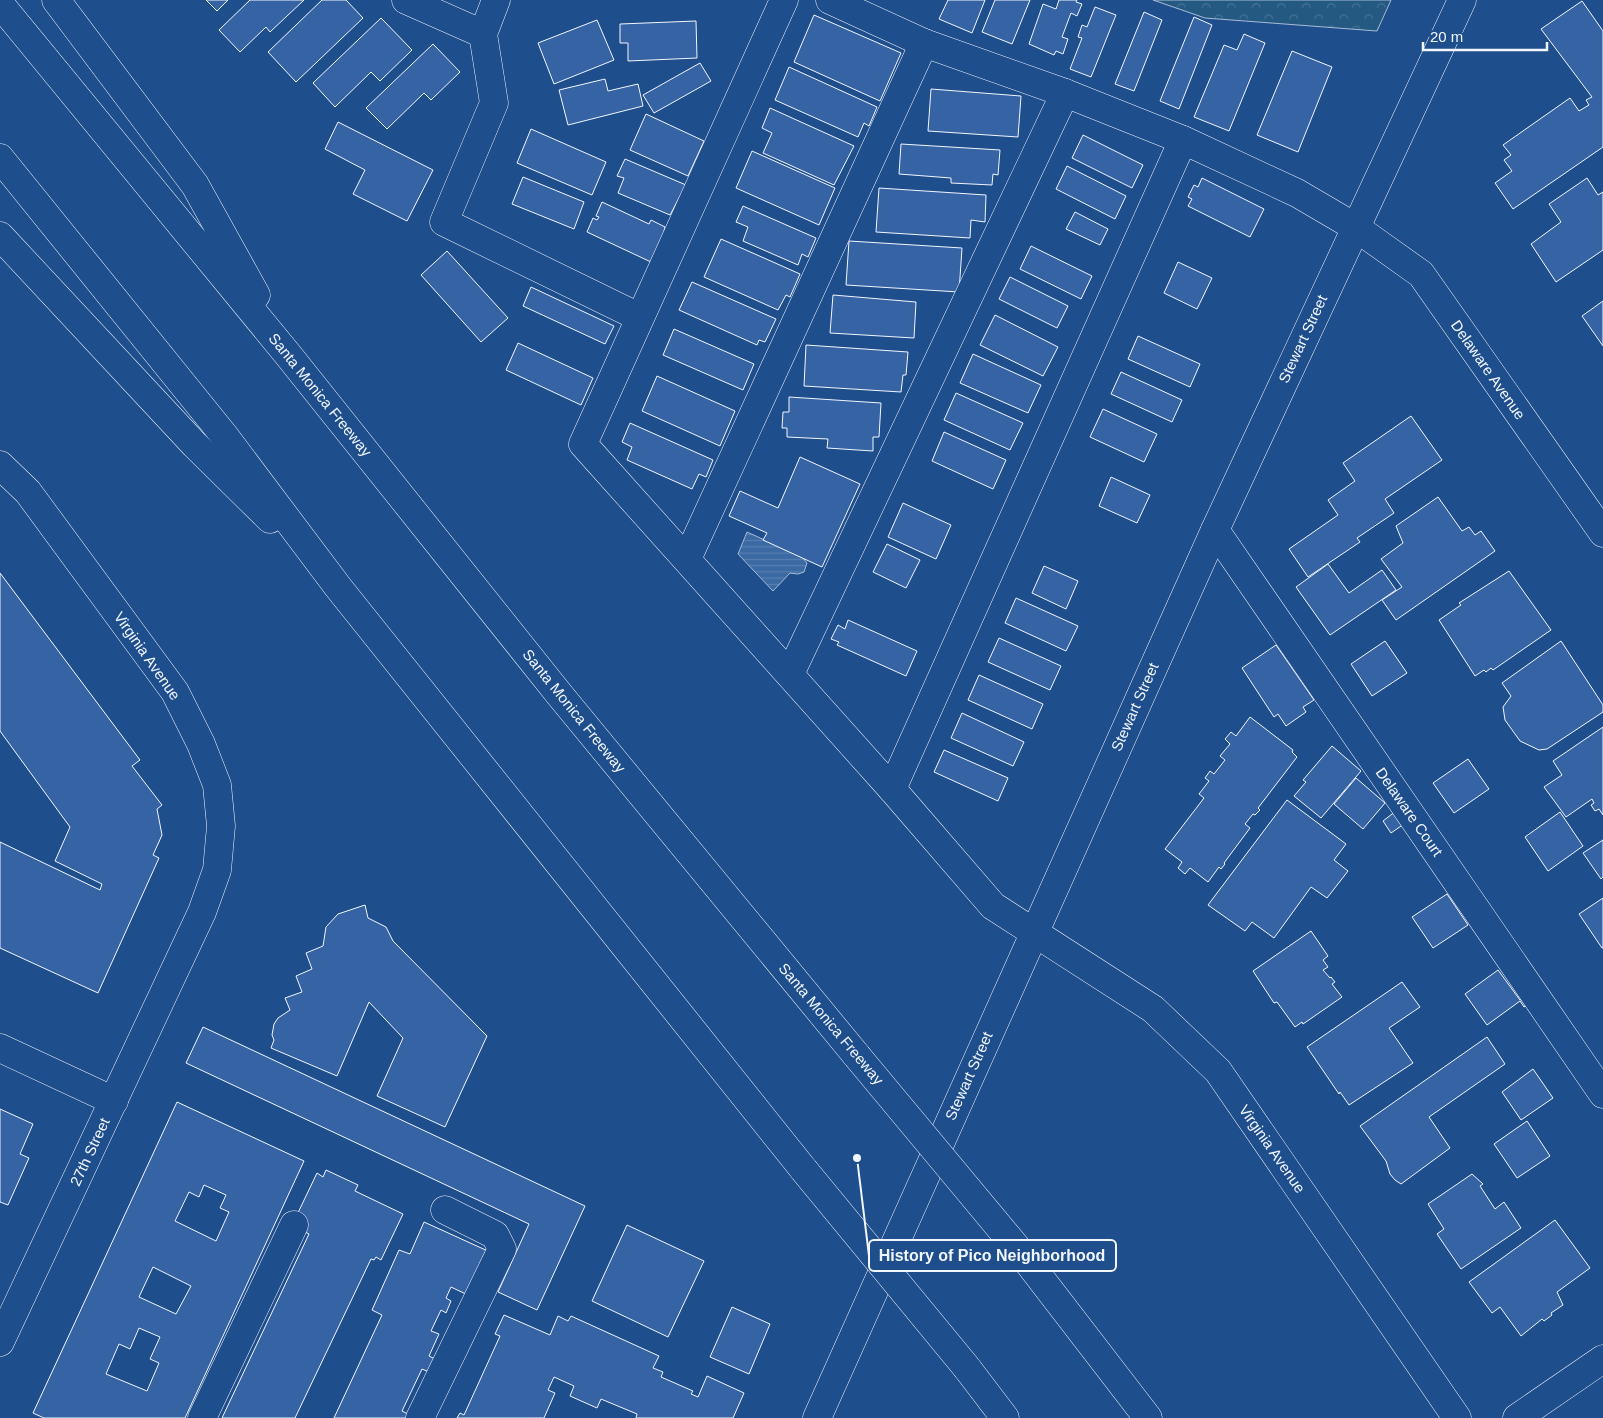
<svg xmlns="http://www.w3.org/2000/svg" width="1603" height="1418" viewBox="0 0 1603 1418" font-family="Arial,sans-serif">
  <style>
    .park { fill: url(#park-crowns); stroke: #a8bbd7 }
    .water { fill: url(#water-rules); stroke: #a8bbd7 }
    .building { fill: #3563a3; stroke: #f2f6ff; fill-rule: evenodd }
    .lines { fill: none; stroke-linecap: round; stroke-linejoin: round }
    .minor-casing { stroke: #f2f6ff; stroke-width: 29 }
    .highway-casing { stroke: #f2f6ff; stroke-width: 29 }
    .minor { stroke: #1f4e8c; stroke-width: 28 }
    .highway { stroke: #1f4e8c; stroke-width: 28 }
    .highway-bridge-casing { stroke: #f2f6ff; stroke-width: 29; stroke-linecap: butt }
    .highway-bridge { stroke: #1f4e8c; stroke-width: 28 }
    .labels { text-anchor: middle; stroke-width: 4; stroke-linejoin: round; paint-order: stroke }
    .street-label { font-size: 15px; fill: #f2f6ff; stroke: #1f4e8c }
    .leader { fill: none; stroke: #f2f6ff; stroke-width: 2 }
    .callout-dot { fill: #f2f6ff; stroke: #1f4e8c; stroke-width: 2 }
    .callout { fill: #1f4e8c; stroke: #f2f6ff; stroke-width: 2 }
    .callout-label { font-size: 16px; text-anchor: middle; font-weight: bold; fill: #f2f6ff }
  </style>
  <defs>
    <pattern id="park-crowns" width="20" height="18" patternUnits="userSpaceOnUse" patternTransform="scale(1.25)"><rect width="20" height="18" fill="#245a82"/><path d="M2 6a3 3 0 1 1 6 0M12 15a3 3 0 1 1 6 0" fill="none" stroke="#447295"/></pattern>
    <pattern id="water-rules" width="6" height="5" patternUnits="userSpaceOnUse" patternTransform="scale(1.25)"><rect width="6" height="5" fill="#3b69a3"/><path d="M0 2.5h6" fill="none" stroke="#587fb1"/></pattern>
  </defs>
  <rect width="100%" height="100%" fill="#1f4e8c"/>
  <polygon class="park" points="1153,0 1391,0 1377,31 1205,18"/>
  <polygon class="water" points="747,532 802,557 807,563 804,572 798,574 790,573 773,591 738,554"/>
  <g class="building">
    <polygon points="206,0 228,0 217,11"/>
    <polygon points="250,0 304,0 270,32 266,27 240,52 219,30"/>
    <polygon points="322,0 346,0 363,18 296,82 268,52"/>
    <polygon points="948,0 985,0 972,33 939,19"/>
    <polygon points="995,0 1030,0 1012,44 982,32"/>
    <polygon points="1059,0 1077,0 1076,2 1082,4 1077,16 1071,13 1062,37 1068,39 1063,54 1056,51 1054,55 1029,44 1043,4 1056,9"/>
    <polygon points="1582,1 1603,31 1603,147 1513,209 1495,183 1512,171 1504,160 1511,155 1503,145 1570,98 1579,111 1589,105 1586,100 1592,97 1541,29"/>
    <polygon points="1095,7 1116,15 1091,77 1070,69 1082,38 1078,37 1082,25 1087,27"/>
    <polygon points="1144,12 1162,20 1134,91 1115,84"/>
    <polygon points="814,15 901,53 880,101 794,62"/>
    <polygon points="1194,17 1212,25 1179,109 1160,101"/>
    <polygon points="381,18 412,50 380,81 371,72 335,107 313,83"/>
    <polygon points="597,20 614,60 554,84 538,43"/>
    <polygon points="696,21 697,58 628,61 628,43 620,43 620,24"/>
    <polygon points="1244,34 1265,43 1229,131 1194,117 1224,45 1237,50"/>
    <polygon points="433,44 460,72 431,100 424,93 387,129 366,108"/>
    <polygon points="1292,51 1332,67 1298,152 1257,135"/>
    <polygon points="700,63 711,81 654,113 643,95"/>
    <polygon points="789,67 877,107 869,126 864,123 858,137 775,100"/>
    <polygon points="605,79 608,91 638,84 643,106 568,125 559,90"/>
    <polygon points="931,89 1021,96 1018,137 928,131"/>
    <polygon points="770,108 854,146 834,185 763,153 772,133 762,128"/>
    <polygon points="646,114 704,141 688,176 630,150"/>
    <polygon points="338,122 433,170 407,221 353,194 365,170 325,149"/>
    <polygon points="531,129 606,162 592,195 517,163"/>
    <polygon points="1083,135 1143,165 1132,188 1072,158"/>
    <polygon points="901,144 1000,150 998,175 993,174 992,185 951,183 951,178 899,174"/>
    <polygon points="752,151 835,188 819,225 736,188"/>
    <polygon points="625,159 686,185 670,215 618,193 624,178 617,176"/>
    <polygon points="1067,166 1126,196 1115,219 1056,189"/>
    <polygon points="523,177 584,202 574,229 512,204"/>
    <polygon points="1202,178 1264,209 1250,237 1188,206 1192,199 1188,197 1194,185 1198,187"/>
    <polygon points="1587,178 1598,195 1603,192 1603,250 1556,282 1531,244 1561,222 1549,204"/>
    <polygon points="879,188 986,195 985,222 971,220 970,238 876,232"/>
    <polygon points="602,202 649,224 651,220 665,227 664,231 668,232 662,246 658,245 651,262 587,232 593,218 597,220 599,217 596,216"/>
    <polygon points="743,206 816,238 808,257 802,254 798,265 743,241 748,227 736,222"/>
    <polygon points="1075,212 1108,229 1100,245 1066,229"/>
    <polygon points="721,239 800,274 790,297 786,295 778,310 704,277"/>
    <polygon points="849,241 962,248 959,292 846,285"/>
    <polygon points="1031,246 1092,276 1081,299 1020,269"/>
    <polygon points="447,251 508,318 481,342 421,275"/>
    <polygon points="1178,262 1212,278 1197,309 1164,293"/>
    <polygon points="1010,277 1068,306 1057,328 999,299"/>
    <polygon points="692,282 776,319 765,342 759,340 757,345 679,310"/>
    <polygon points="531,287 614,326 605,344 523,306"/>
    <polygon points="833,295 916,302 914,338 830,333"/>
    <polygon points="1603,301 1603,346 1582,316"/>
    <polygon points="995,315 1058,347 1043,376 980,345"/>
    <polygon points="674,329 754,364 743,390 663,355"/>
    <polygon points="1138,336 1200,364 1190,387 1128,359"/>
    <polygon points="518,343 593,378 581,405 506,370"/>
    <polygon points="806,345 908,352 906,375 903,375 901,392 804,386"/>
    <polygon points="973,354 1041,385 1028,413 960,383"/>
    <polygon points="1121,372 1182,400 1172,422 1111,394"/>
    <polygon points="657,376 735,411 720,446 642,411"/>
    <polygon points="956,393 1023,423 1010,450 944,420"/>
    <polygon points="789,397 881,403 879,437 873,437 873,451 827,448 828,439 787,437 787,428 782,428 783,412 789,412"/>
    <polygon points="1103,409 1157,434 1144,462 1090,437"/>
    <polygon points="1411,416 1442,460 1385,499 1394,513 1357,538 1360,542 1308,577 1289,549 1338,515 1328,500 1355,481 1343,463"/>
    <polygon points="630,423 713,460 706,477 699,474 692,489 627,460 632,447 622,442"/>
    <polygon points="944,432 1006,460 993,489 932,461"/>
    <polygon points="800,457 860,484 822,567 763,540 767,533 729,516 740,491 778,508"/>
    <polygon points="1111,477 1150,495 1137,523 1099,506"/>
    <polygon points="1438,497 1462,531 1469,527 1475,535 1481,531 1495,551 1396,620 1382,600 1402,587 1381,559 1403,543 1396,526"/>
    <polygon points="903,503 951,525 936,559 888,537"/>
    <polygon points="887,544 920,560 906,588 873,572"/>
    <polygon points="1328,564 1349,593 1382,570 1396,590 1330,635 1296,587"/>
    <polygon points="1044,566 1078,581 1066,609 1032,593"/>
    <polygon points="1509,571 1551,630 1493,670 1491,668 1486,672 1484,670 1475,676 1439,620 1461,605 1459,603"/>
    <polygon points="0,573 140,760 132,766 162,805 157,809 162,835 153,855 159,858 98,993 0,948 0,842 100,890 102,884 55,861 70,827 0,731"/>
    <polygon points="1016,598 1078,626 1066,651 1005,623"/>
    <polygon points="848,620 917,651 906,676 837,645 839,642 831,639 838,625 845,629"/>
    <polygon points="999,638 1061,666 1050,690 988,662"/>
    <polygon points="1385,641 1407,673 1372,696 1351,664"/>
    <polygon points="1561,641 1603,705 1603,712 1547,749 1539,750 1520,741 1505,720 1503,707 1511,696 1502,683"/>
    <polygon points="1276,645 1314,700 1303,707 1306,712 1286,726 1278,714 1274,717 1242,668"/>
    <polygon points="979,675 1043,704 1032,729 968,700"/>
    <polygon points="962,713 1024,742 1013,766 951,738"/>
    <polygon points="1250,717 1293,750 1292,752 1297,757 1258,808 1260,810 1255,815 1253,814 1245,824 1250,828 1224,863 1225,864 1221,869 1219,867 1208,882 1190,868 1185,874 1178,868 1182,862 1165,849 1204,798 1199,794 1209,781 1205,778 1210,771 1214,774 1225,760 1220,756 1230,744 1225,739 1231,732 1236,736"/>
    <polygon points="1603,727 1603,815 1599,809 1595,811 1591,805 1594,803 1592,799 1566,817 1544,787 1562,775 1553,761"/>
    <polygon points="1332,746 1361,771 1321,818 1294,796 1306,782 1303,780"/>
    <polygon points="944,750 1008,778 998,801 934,772"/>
    <polygon points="1468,759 1489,789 1454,813 1433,783"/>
    <polygon points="1356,778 1385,803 1363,829 1334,804"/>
    <polygon points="1287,800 1346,844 1334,860 1348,871 1327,898 1311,887 1274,938 1252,922 1245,931 1208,905"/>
    <polygon points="1396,811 1404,824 1391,833 1383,821"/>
    <polygon points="1560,812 1583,846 1548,871 1525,837"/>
    <polygon points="1603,840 1603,877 1601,879 1583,853"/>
    <polygon points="1447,894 1468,925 1433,948 1412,917"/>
    <polygon points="1603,898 1603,948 1602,948 1579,914"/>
    <polygon points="365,905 368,918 386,927 393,941 487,1036 445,1127 377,1096 403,1038 369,1002 337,1076 271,1048 274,1040 272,1035 274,1024 278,1018 290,1010 285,998 302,992 296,976 312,969 306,953 323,946 326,927 338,914"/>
    <polygon points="1311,931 1328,956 1323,960 1328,967 1323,970 1330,978 1331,977 1335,982 1332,984 1342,997 1303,1024 1302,1022 1295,1027 1277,1002 1274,1003 1253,971"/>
    <polygon points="1498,970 1520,1000 1527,996 1531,1002 1524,1007 1520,1001 1487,1025 1465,994"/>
    <polygon points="1402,982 1420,1007 1389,1028 1413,1063 1349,1105 1340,1092 1339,1094 1307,1047"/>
    <polygon points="203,1027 585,1206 537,1310 498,1292 529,1224 186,1063"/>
    <polygon points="1487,1037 1505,1064 1429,1117 1450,1148 1401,1184 1395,1180 1390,1174 1386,1161 1360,1126"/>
    <polygon points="1533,1069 1553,1098 1521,1120 1502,1092"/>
    <path d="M177 1102 304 1161 185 1418H44L33 1413ZM204 1185 226 1195 220 1208 229 1212 216 1241 175 1221 189 1192 199 1197ZM153 1267 191 1286 176 1314 139 1297ZM139 1328 160 1337 150 1359 159 1363 147 1391 106 1374 119 1344 130 1349Z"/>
    <polygon points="0,1109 33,1124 20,1154 29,1158 8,1205 0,1202"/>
    <polygon points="1527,1121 1550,1156 1517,1178 1494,1144"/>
    <polygon points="326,1170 358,1185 355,1191 403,1214 381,1260 376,1257 374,1260 371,1259 295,1418 222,1418 309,1234 303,1231 295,1219 317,1173 323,1177"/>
    <polygon points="1472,1174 1483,1184 1480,1186 1495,1209 1504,1202 1521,1228 1461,1269 1437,1234 1444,1229 1428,1204"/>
    <polygon points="1555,1220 1590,1268 1557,1292 1563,1305 1551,1313 1552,1315 1544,1321 1542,1319 1521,1336 1500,1307 1492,1313 1469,1282"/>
    <polygon points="424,1222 490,1252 470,1296 451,1287 446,1298 451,1301 446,1313 441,1310 431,1331 439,1334 429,1356 435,1359 429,1372 422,1369 402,1411 410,1415 409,1418 334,1418 382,1315 372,1310 399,1250 410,1254"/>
    <polygon points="627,1225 704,1261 668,1337 592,1301"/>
    <polygon points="732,1307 770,1324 749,1374 710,1357"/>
    <polygon points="504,1315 550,1335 558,1316 568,1321 571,1316 659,1356 653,1368 663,1372 661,1377 693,1391 691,1394 698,1397 707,1376 744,1393 733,1418 636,1418 637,1414 601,1399 597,1408 570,1396 574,1386 554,1377 548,1390 555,1393 544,1418 457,1418 460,1413 464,1415 500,1336 495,1334"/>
  </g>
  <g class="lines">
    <defs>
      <g id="minor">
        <polyline points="406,0 483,34"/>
        <polyline points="496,0 483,34 494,103 444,222 639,317"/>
        <polyline points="784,0 583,444 892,789 993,906 1153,1009 1218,1071 1457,1418"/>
        <polyline points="830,0 924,43 1065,93 1183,140 1297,193 1355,227 1421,274 1603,533"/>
        <polyline points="0,465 28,492 175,692 201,744 217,785 221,826 217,870 202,912 0,1342"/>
        <polyline points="1215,530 1603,1094"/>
        <polyline points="687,559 924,43"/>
        <polyline points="790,674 1065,93"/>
        <polyline points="892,789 1183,140"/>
        <polyline points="0,1048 114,1101"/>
        <polyline points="202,1418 294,1225"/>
        <polyline points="420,1418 502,1249 495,1235 445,1210"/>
        <polyline points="817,1418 1215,530 1462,0"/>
        <polyline points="1517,1418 1603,1359"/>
      </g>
      <g id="highway">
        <polyline points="56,0 195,185 256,295"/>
        <polyline points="0,4 289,356 559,694 857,1056"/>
        <polyline points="0,158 223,434 338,587 804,1170"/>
        <polyline points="0,236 195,445 270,519"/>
        <polyline points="1021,1253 1148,1418"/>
        <polyline points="967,1368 1005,1418"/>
      </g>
    </defs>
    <use href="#minor" class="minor-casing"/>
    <use href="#highway" class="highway-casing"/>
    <use href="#minor" class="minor"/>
    <use href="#highway" class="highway"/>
    <defs>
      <g id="highway-bridge">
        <polyline points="857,1056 1021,1253"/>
        <polyline points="804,1170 967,1368"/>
      </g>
    </defs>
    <use href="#highway-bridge" class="highway-bridge-casing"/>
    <use href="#highway-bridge" class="highway-bridge"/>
  </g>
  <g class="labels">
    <g class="street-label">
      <text transform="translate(1303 339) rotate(-65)" y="5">Stewart Street</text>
      <text transform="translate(1488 370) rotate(55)" y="5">Delaware Avenue</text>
      <text transform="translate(320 395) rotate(51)" y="5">Santa Monica Freeway</text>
      <text transform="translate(147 656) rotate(55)" y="5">Virginia Avenue</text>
      <text transform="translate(1135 707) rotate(-66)" y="5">Stewart Street</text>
      <text transform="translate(574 711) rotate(51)" y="5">Santa Monica Freeway</text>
      <text transform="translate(1409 812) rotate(55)" y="5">Delaware Court</text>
      <text transform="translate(831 1024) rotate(50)" y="5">Santa Monica Freeway</text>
      <text transform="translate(969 1076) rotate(-66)" y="5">Stewart Street</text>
      <text transform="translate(1272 1149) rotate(55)" y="5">Virginia Avenue</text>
      <text transform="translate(90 1152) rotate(-65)" y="5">27th Street</text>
    </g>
  </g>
  <path class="leader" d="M857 1158L869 1256"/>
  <circle class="callout-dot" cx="857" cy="1158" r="5"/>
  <rect class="callout" x="869" y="1240" width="247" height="31" rx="5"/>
  <g class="callout-label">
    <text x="992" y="1261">History of Pico Neighborhood</text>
  </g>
  <path d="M1423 42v8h124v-8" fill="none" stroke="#f2f6ff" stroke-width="2.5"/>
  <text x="1430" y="42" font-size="15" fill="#f2f6ff" stroke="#1f4e8c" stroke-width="4" paint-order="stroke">20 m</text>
</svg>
